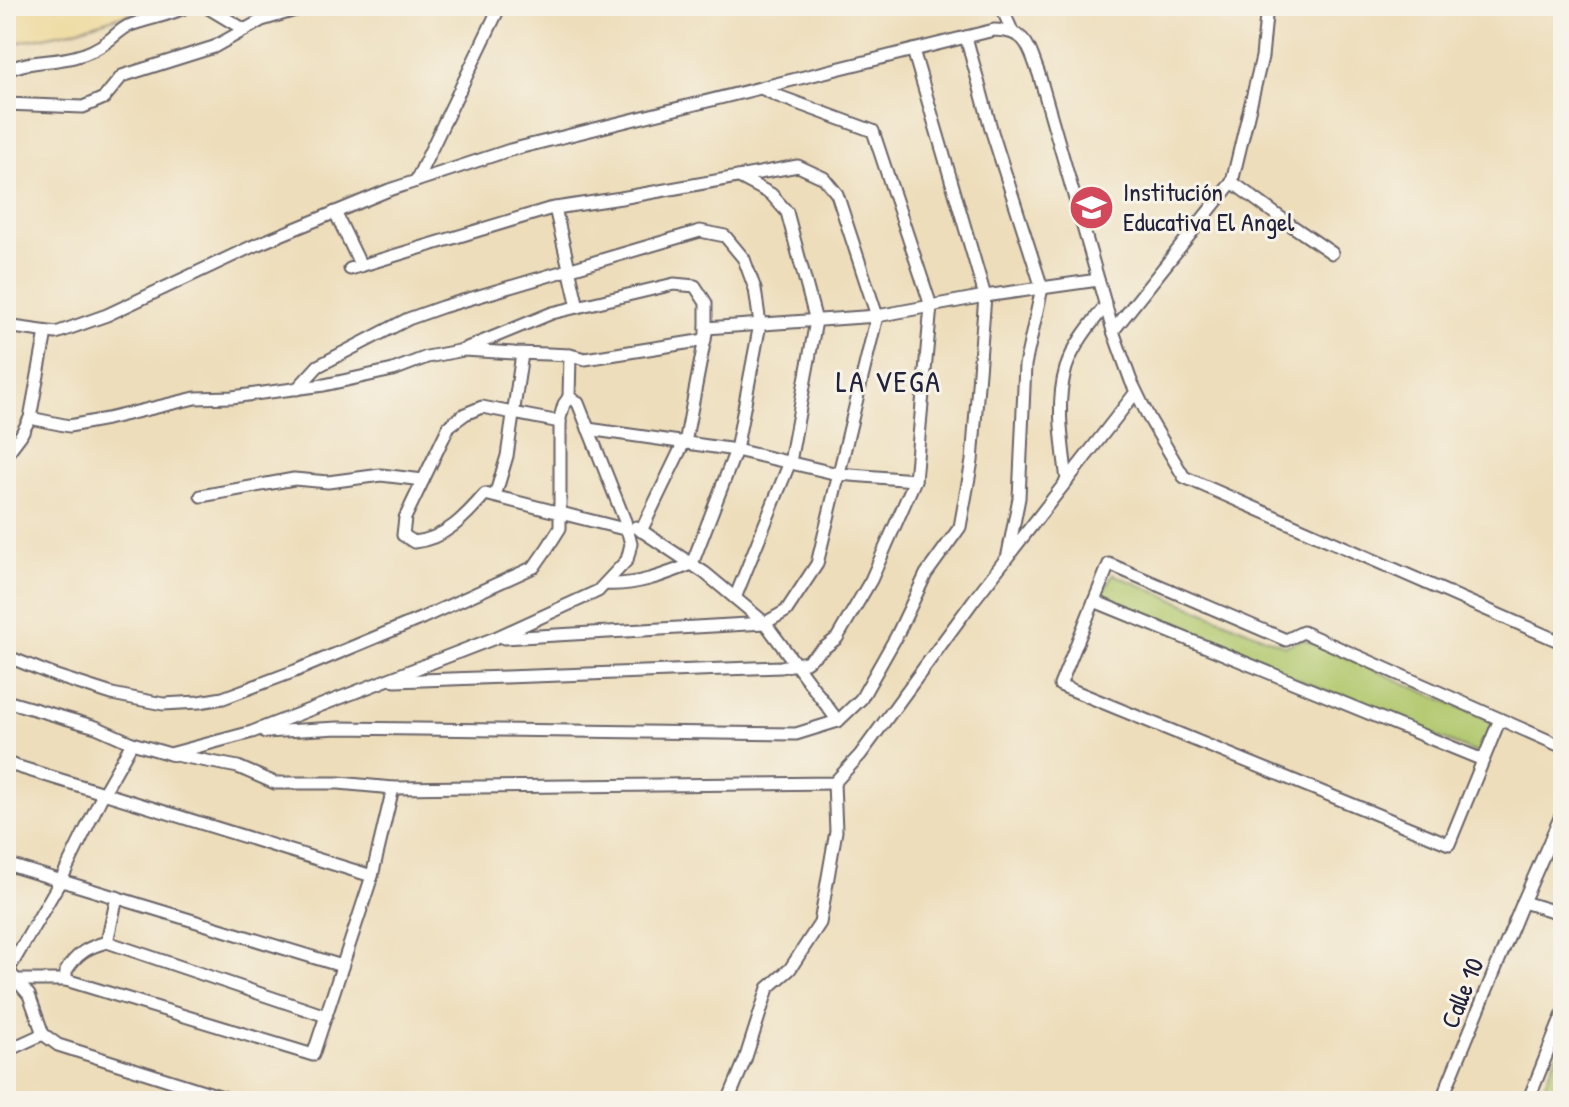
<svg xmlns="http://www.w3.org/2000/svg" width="1569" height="1107" viewBox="0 0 1569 1107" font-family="'Patrick Hand',sans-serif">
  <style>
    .green { fill: #b0c76c; stroke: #697454; stroke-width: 2 }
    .sand { fill: #eeda9e; stroke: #887e6c; stroke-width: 2 }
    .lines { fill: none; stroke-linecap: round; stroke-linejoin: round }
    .street-casing { stroke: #696367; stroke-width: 15 }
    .street { stroke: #fff; stroke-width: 11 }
    .labels { text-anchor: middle; stroke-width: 6; stroke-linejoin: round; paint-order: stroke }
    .poi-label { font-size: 26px; fill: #22223b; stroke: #f7f3e8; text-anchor: start }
    .street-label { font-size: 26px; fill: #22223b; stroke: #f7f3e8 }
    .quarter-label { font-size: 30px; letter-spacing: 2px; fill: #22223b; stroke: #f7f3e8 }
  </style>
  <rect width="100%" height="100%" fill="#f7f3e8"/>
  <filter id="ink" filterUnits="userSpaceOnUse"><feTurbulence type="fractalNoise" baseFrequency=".0125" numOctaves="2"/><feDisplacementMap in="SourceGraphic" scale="16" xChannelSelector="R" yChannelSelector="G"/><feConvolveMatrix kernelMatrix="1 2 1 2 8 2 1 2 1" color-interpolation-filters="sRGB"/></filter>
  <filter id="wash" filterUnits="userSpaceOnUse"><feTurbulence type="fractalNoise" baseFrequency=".006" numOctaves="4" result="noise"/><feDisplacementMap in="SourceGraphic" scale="32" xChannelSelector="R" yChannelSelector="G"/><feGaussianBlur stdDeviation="1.8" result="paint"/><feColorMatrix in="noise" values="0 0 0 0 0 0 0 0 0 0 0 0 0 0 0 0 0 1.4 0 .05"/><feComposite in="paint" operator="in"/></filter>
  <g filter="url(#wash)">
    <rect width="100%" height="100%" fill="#edddba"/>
    <g class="green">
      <polygon points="1113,574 1285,646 1303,639 1494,722 1479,754 1100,598"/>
      <polygon points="1563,1040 1563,1101 1538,1099"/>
    </g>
    <polygon class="sand" points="6,6 153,6 72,31 6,45"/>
  </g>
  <g filter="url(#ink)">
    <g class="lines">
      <defs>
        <g id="street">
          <polyline points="205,6 245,30"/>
          <polyline points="1001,6 1012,31"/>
          <polyline points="966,37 992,132 1042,288 1025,365 1019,498 1008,554"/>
          <path d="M6 71C27 60 51 63 74 57 86 54 98 49 108 41 115 36 120 30 128 26 148 18 169 16 188 6"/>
          <polyline points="6,104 83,107 104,98 122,76 214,47 262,20 309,6"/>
          <polyline points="416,181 500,6"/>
          <polyline points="1232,182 1285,221 1332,253"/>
          <polyline points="555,208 578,307"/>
          <polyline points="335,212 361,266"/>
          <polyline points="350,269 549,209 621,198 798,166 824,178 837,194 877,316 817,564 786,611 765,623 504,638"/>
          <path d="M6 326 56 333 107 315 251 247 389 190 510 150 994 30C1028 31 1028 46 1039 74L1113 331 1131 381 1149 418 1184 477 1563 643"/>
          <polyline points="706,328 877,316 985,296 1098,280"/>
          <polyline points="1113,331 1232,182 1262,57 1267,6"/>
          <polyline points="467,348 552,313 674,284 695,286 706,303 706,333 686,438 641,531"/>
          <path d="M297 389 318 366 408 319 442 307 700 231 725 236 744 259 755 289 760 324 736 450 692 564C664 575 636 586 605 584"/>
          <polyline points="569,397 570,355"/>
          <polyline points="30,418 69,426 107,419 195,398 232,397 324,385 393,370 427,357 464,350 514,353 548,354 570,355 585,359 705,340"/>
          <path d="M560 422 482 407 465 414 449 426 405 518 403 535 414 542C445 539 466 516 485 494L628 530"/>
          <polyline points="588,429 736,450 838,474 915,480"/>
          <polyline points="6,455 21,435 30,418 46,332"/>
          <path d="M1067 481C1063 445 1055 404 1066 368 1074 344 1091 324 1106 305"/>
          <polyline points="201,496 294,479 328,482 381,475 423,480"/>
          <polyline points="495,496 507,456 522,354"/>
          <polyline points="636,527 705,573 765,623 838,721"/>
          <polyline points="735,598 790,462 816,321 787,212 771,194 739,177"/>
          <polyline points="1094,601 1483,760"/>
          <polyline points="6,656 56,676 112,694 163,704 199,702 223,698 295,671 422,618 534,567 548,547 560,528 560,418 564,404 569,397 578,403 625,521 631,544 627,560 598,591 495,638 252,732 170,754"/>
          <polyline points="395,681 781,667 806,662 837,638 871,580 915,480 931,306 873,131 778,96 761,88"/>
          <polyline points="6,701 96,727 132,743 170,754 238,767 275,783 339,783 393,788"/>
          <polyline points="1500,719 1449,844 1060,685 1109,564 1286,640 1303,632 1563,747"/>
          <polyline points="265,732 338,728 796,734 838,721 861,699 896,637 926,574 960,527 972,461 985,296 913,50"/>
          <polyline points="6,763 372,876"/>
          <polyline points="6,864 342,966"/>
          <polyline points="1523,902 1563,914"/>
          <polyline points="107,942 117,897"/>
          <polyline points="6,968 29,995 43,1034 58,1045 235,1101"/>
          <polyline points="9,969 61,880 104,792 132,743"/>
          <polyline points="18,980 66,980 313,1055 372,876 393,788 834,783 860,755 973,601 1136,392"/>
          <path d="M66 980V971C77 953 88 947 107 942L326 1016"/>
          <polyline points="6,1051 43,1034"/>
          <polyline points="728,1101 745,1060 768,988 790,969 820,923 836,831 834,783"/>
          <polyline points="1441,1101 1523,902 1563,811"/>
          <polyline points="1528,1101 1563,1014"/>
        </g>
      </defs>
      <use href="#street" class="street-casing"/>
      <use href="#street" class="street"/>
    </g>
  </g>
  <defs>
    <symbol id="school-disc" viewBox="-11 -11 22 22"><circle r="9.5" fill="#d1495b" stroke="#f7f3e8"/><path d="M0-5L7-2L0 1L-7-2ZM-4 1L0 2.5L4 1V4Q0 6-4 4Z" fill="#fff"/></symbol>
  </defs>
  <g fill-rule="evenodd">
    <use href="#school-disc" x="1066" y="182" width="51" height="51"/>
  </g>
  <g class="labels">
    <g class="poi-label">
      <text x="1123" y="201">Institución<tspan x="1123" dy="30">Educativa El Angel</tspan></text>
    </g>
    <g class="street-label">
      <text transform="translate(1462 993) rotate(-68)" y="9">Calle 10</text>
    </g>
    <g class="quarter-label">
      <text x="889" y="392">LA VEGA</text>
    </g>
  </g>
  <rect width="1569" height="1107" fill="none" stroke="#f7f3e8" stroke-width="32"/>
</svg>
